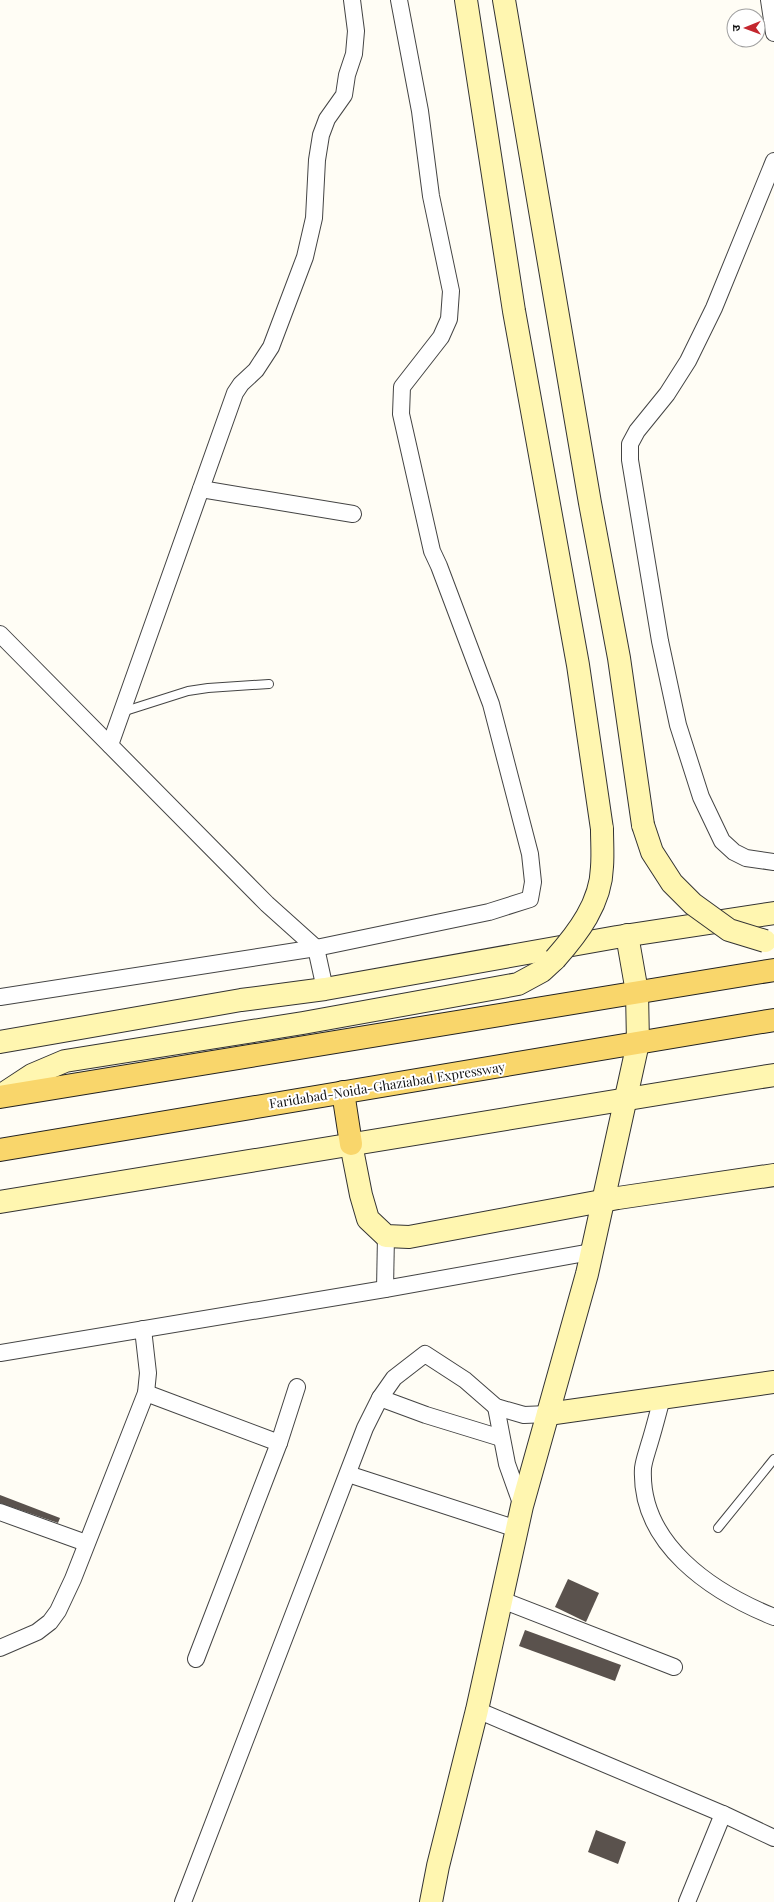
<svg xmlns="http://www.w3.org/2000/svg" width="774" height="1902" viewBox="0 0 774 1902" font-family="'Playfair Display','Noto Sans Devanagari',serif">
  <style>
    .building { fill: #5a524d }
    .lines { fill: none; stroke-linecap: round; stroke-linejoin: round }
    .lane-casing { stroke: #444; stroke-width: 10 }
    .street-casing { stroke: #444; stroke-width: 18 }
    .secondary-casing { stroke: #333; stroke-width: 24 }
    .primary-casing { stroke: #222; stroke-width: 24 }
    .lane { stroke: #fff; stroke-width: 8 }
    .street { stroke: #fff; stroke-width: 16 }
    .secondary { stroke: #fff6b0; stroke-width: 22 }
    .primary { stroke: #f9d66b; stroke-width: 22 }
    .secondary-bridge-casing { stroke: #333; stroke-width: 24; stroke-linecap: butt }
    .secondary-bridge { stroke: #fff6b0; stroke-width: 22 }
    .labels { text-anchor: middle; stroke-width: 4; stroke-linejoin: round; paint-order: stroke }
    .street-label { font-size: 13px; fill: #111; stroke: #fff }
  </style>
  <rect width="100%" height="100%" fill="#fffdf5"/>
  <g class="building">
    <polygon points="0,1495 60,1518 58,1523 0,1503"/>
    <polygon points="568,1579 599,1593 586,1622 555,1607"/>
    <polygon points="525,1630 621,1665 615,1681 519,1646"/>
    <polygon points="596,1830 626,1842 618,1864 588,1852"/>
  </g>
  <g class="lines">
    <defs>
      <g id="lane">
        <polyline points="122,712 188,691 208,688 269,684"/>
        <polyline points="718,1528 774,1459"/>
      </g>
      <g id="street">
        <polyline points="769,0 774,33"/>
        <polyline points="774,161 714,308 688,361 667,394 637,431 630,444 630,460 660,641 678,725 701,797 722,841 734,852 746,858 774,862"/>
        <polyline points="201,489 353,514"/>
        <polyline points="0,634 267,904 316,948 325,989"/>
        <polyline points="110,745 235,393 241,384 256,370 271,347 305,257 314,218 317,160 321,135 327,119 344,95 347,75 354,54 356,31 352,0"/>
        <polyline points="0,997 316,948 489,912 530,899 533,882 530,854 491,704 439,566 432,551 401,414 402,387 441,337 449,319 451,291 431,196 420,111 399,0"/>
        <polyline points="385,1289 386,1236"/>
        <polyline points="0,1353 385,1289 591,1252"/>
        <polyline points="146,1393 279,1443"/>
        <polyline points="380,1398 426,1415 501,1438"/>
        <path d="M662 1398C658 1413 654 1429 649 1445 647 1452 644 1460 643 1468 639 1544 712 1592 774 1617"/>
        <polyline points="496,1407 507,1464 522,1506"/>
        <polyline points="348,1474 517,1529"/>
        <polyline points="0,1512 86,1543"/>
        <polyline points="502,1600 674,1667"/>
        <polyline points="0,1648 37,1632 50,1622 58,1611 73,1579 146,1393 148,1373 143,1329"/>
        <polyline points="196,1659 279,1443 297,1387"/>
        <polyline points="477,1710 723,1814 774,1838"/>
        <polyline points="183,1902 365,1428 380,1398 394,1378 425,1354 465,1380 496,1407 524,1415 548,1414"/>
        <polyline points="687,1902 723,1814"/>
      </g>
      <g id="secondary">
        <polyline points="466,0 514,311 578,665 602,829"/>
        <polyline points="504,0 590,503 619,658 643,825"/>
        <polyline points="0,1042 241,1000 325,989 617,937 774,913"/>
        <polyline points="0,1096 32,1075 65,1061 303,1023 518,984 542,971 555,959"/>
        <polyline points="351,1144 361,1195 368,1219 386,1236 409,1237 618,1198 774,1175"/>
        <polyline points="0,1202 774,1075"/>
        <polyline points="548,1414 774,1382"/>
        <polyline points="431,1902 438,1866 477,1710 522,1506 587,1274 638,1043 637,992 627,935"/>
      </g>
      <g id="primary">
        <polyline points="343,1092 351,1144"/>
        <polyline points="0,1097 774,970"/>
        <polyline points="0,1150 774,1020"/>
      </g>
    </defs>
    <use href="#lane" class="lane-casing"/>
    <use href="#street" class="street-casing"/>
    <use href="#secondary" class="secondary-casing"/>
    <use href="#primary" class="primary-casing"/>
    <use href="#lane" class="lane"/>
    <use href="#street" class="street"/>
    <use href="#secondary" class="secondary"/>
    <use href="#primary" class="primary"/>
    <defs>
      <g id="secondary-bridge">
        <polyline points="643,825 652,852 672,883 693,904 729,930 765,941"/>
        <path d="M555 959C578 933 601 903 602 867 603 854 602 842 602 829"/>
      </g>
    </defs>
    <use href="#secondary-bridge" class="secondary-bridge-casing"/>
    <use href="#secondary-bridge" class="secondary-bridge"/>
  </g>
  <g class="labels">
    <g class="street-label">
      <text transform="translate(387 1085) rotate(-9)" y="5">Faridabad-Noida-Ghaziabad Expressway</text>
    </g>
  </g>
  <g transform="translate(746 28) rotate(269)"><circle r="19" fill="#ffffff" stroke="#a0a0a0"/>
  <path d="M0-3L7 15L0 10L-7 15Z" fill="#c4262e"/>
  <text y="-6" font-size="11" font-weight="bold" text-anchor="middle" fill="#111111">उ</text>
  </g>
</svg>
